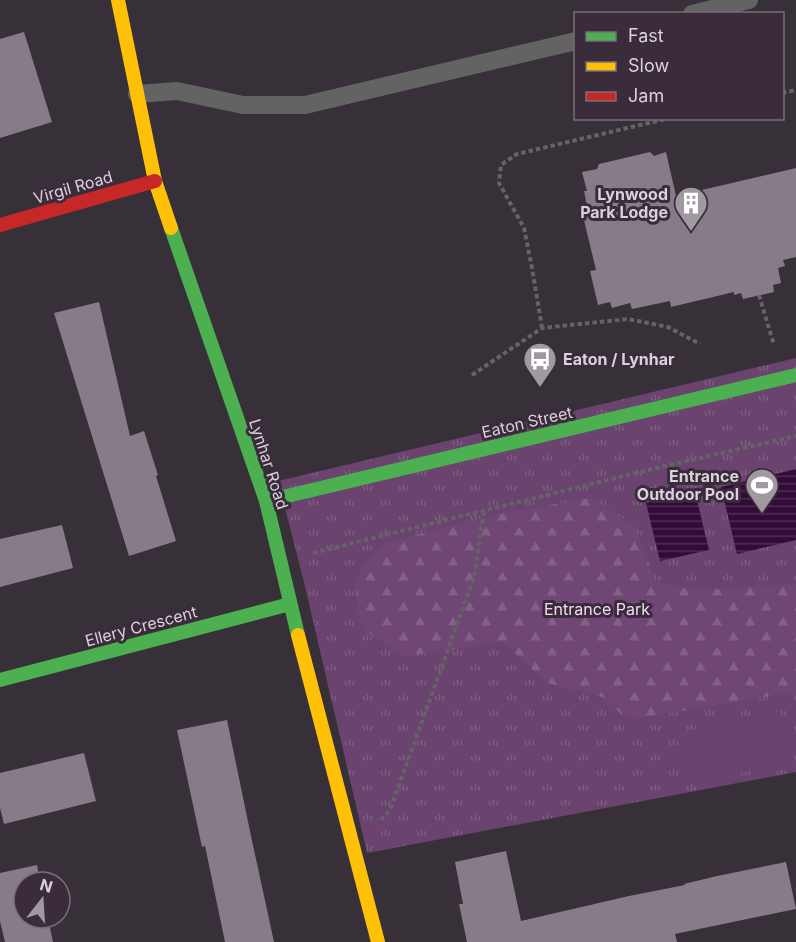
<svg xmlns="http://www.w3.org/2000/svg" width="796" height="942" viewBox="0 0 796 942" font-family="Inter,sans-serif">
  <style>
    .grass { fill: url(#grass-tufts) }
    .forest { fill: url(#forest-firs) }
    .pitch { fill: #6a436e }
    .water { fill: url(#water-rules) }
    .building { fill: #887b89 }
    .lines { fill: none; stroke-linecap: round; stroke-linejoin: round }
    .path { stroke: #656465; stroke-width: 4; stroke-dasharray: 4.5 3; stroke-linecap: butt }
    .lane { stroke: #626362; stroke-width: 18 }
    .fast { stroke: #4caf50; stroke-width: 14 }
    .slow { stroke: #ffc107; stroke-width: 14 }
    .jam { stroke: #c62828; stroke-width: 14 }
    .labels { text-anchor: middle; stroke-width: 6; stroke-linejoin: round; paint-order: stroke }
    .street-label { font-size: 16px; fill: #dad1da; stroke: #3a2c3b }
    .poi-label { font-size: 16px; font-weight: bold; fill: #dad1da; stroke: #3a2c3b; text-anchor: end }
    .park-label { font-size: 16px; fill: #f4d8f6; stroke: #3a2c3b }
  </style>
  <defs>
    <pattern id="grass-tufts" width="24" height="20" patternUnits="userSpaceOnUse" patternTransform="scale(1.5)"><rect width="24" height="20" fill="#6a436e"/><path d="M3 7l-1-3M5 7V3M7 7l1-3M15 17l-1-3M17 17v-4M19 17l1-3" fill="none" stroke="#7f5d82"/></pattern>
    <pattern id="forest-firs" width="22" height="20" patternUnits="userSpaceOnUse" patternTransform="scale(1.5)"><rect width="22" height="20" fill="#6f4674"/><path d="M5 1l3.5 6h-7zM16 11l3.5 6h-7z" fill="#836087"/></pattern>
    <pattern id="water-rules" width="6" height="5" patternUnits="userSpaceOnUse" patternTransform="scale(1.5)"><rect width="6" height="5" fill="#330b38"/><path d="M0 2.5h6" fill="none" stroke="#502e54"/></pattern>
  </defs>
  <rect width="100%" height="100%" fill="#373038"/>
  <polygon class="grass" points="796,358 796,772 367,853 304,582 278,481"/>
  <polygon class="forest" points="591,498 634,525 656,582 697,590 796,584 796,695 789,693 633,719 622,715 606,698 547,683 503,642 405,656 367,632 360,621 355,585 363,565 388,543 492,515"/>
  <polygon class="pitch" points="780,712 790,763 687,784 676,733"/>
  <g class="water">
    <polygon points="796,469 796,540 737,554 721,487"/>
    <polygon points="695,492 709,550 660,561 646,503"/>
  </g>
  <g class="building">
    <polygon points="24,32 52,122 0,138 0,39"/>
    <polygon points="650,152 654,156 666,152 676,196 796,168 796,257 783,260 785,266 778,268 781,283 773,285 774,292 743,299 741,293 734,295 734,292 671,307 670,301 632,309 630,303 612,308 610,302 598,305 590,271 596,270 582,212 588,211 584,191 587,191 582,172 597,169 599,164"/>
    <polygon points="99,302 130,436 144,431 158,475 156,476 176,541 129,556 54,313"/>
    <polygon points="62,525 73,568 0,587 0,539"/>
    <polygon points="227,720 251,836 274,942 225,942 205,846 202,847 177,730"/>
    <polygon points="84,753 96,801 4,824 0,808 0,773"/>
    <polygon points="506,851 521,921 629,896 685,885 684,884 717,876 786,862 796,909 675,934 677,942 467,942 459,904 463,904 455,862"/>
    <polygon points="37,865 40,882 24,882 24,918 48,918 53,942 5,942 0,921 0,873"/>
  </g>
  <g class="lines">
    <g class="path">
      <polyline points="782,93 796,90"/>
      <polyline points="759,295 774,345"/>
      <polyline points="542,328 532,268 524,228 499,183 501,165 517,154 670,118"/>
      <polyline points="472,375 542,328 628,319 668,327 700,344"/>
      <polyline points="313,553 652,469 796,436"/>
      <polyline points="381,820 390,810 474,577 484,511"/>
    </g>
    <g class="lane">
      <polyline points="692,14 749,0"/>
      <polyline points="137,94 177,91 243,105 305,105 576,41"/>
    </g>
    <g class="fast">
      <polyline points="171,228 266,501 298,635"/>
      <polyline points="266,501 796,375"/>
      <polyline points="0,680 290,604"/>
    </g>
    <g class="slow">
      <polyline points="118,0 155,181 171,228"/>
      <polyline points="298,635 378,942"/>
    </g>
    <polyline class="jam" points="0,225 155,181"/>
  </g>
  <defs>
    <symbol id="building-pin" viewBox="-11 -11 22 30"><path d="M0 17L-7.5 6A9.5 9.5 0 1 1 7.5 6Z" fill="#a199a1" stroke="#3a2c3b"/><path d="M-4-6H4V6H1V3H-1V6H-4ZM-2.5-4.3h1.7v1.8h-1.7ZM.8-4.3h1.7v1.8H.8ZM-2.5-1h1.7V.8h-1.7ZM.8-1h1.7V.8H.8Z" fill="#fff"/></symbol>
    <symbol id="bus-pin" viewBox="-11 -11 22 30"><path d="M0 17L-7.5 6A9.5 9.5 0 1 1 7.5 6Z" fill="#a199a1" stroke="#3a2c3b"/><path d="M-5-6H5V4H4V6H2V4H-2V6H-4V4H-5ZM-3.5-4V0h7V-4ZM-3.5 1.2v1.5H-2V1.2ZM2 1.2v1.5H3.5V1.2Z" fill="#fff"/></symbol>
    <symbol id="stadium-pin" viewBox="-11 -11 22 30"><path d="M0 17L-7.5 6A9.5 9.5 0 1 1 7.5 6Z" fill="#a199a1" stroke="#3a2c3b"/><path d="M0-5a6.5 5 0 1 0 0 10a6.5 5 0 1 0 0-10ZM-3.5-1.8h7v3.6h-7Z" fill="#fff"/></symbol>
  </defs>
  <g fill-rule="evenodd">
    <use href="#building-pin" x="672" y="184" width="38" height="52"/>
    <use href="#bus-pin" x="521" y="340" width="38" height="52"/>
    <use href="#stadium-pin" x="743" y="466" width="38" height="52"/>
  </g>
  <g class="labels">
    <g class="street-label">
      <text transform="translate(73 187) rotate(-16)" y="6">Virgil Road</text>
      <text transform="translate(527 422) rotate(-13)" y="6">Eaton Street</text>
      <text transform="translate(269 464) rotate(72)" y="6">Lynhar Road</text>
      <text transform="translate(141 626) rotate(-15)" y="6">Ellery Crescent</text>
    </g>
    <g class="poi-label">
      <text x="668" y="200">Lynwood<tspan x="668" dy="18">Park Lodge</tspan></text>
      <text x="563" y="365" text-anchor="start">Eaton / Lynhar</text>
      <text x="739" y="482">Entrance<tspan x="739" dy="18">Outdoor Pool</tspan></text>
    </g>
    <g class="park-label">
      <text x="597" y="615">Entrance Park</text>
    </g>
  </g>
  <rect x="574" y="12" width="210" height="108" fill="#3a2c3b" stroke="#7a6e7b" stroke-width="1.5"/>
  <rect x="586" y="32" width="30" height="9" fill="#4caf50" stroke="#7a6e7b" stroke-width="1.5"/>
  <text x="628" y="42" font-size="18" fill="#dad1da">Fast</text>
  <rect x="586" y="62" width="30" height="9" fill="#ffc107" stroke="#7a6e7b" stroke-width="1.5"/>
  <text x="628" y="72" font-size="18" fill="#dad1da">Slow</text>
  <rect x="586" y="92" width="30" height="9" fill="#c62828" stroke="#7a6e7b" stroke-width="1.5"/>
  <text x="628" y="102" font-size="18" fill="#dad1da">Jam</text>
  <g transform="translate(42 900) rotate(17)"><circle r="28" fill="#3a2c3b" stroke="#7a6e7b" stroke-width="1.5"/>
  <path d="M0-4.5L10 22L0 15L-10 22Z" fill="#a199a1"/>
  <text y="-9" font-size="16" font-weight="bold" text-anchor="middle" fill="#dad1da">N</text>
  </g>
</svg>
